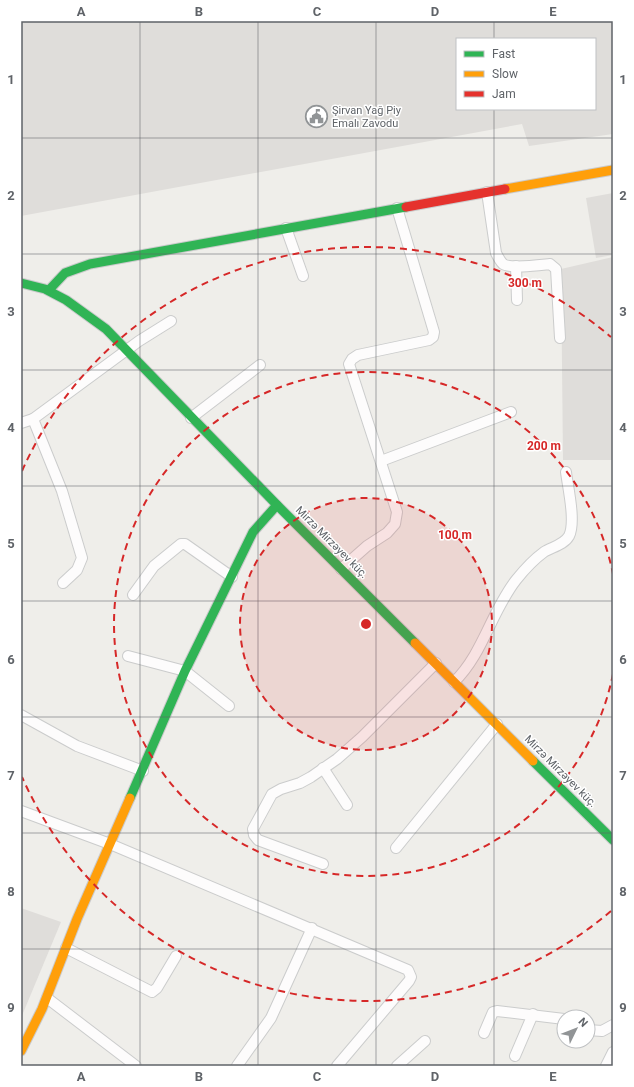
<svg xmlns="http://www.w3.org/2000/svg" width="634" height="1087" viewBox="0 0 634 1087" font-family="Roboto,sans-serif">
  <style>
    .industrial { fill: #dfddda; fill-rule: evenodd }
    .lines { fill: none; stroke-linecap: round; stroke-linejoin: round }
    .street-casing { stroke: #cbcccc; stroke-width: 12 }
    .fast-casing { stroke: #cacacb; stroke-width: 11 }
    .slow-casing { stroke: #cacacb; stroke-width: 11 }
    .jam-casing { stroke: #cacacb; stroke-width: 11 }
    .street { stroke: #fdfcfc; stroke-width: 10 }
    .fast { stroke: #30b455; stroke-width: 9 }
    .slow { stroke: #ff9f0a; stroke-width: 9 }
    .jam { stroke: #e5322d; stroke-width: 9 }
    .grid { fill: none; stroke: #5f6368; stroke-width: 1; stroke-opacity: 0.55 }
    .ring { fill: none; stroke: #d62828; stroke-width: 2; stroke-dasharray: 7 5 }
    .labels { text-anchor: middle; stroke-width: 3; stroke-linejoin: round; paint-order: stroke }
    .poi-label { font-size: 11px; fill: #5f6368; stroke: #fff; text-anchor: start }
    .street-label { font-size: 11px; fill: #5f6368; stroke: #fff }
    .centre { fill: #d62828; stroke: #fff; stroke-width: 2 }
    .ring-label { font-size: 12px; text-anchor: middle; font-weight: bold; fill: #d62828; stroke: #fff; stroke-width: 3; stroke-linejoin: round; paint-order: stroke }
    .neatline { fill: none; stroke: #5f6368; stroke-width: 1.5 }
    .grid-label { font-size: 13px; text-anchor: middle; font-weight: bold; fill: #5f6368 }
  </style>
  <rect width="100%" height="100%" fill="#efeeea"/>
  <g class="industrial">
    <path d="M21 21H613V134L529 146 522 124 21 216ZM457 39H595V109H457Z"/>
    <polygon points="613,193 613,255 596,258 586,198"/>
    <polygon points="613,257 613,460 563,460 561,269"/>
    <polygon points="21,908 61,922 21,1018"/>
  </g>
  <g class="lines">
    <defs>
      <g id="street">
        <path d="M487 192 496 253C498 257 500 261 503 264 511 269 540 265 550 264L556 269 560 338"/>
        <polyline points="286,228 303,276"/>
        <polyline points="516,266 517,300"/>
        <polyline points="191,418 260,365"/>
        <polyline points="21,423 33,419"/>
        <polyline points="381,461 511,412"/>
        <polyline points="341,569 367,546 387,533 395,524 397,512 349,364 352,359 358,355 429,340 433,337 434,332 397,208"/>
        <polyline points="63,583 77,570 82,558 62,491 33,419 139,341 171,321"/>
        <polyline points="133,595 154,566 181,544 185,544 232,577"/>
        <polyline points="128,656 185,671 229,706"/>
        <path d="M454 682C483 654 491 612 516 580 524 570 533 560 544 552 552 547 564 545 569 536 576 522 568 488 566 472"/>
        <polyline points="21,715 77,746 143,771"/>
        <polyline points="323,768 347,805"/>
        <polyline points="21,811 110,844 408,970 411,977 409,981 337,1066"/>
        <polyline points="396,848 497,724"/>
        <polyline points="323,864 258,840 254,835 253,829 272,794 281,789 300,783 311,777 337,759 362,737 436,663"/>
        <polyline points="66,948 152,992 157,988 176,956"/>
        <polyline points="47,998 136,1066"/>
        <polyline points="588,1030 602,1031 613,1025"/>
        <polyline points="484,1033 493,1012 497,1011 564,1019"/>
        <polyline points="515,1056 533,1014"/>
        <polyline points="237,1066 271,1018 312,928"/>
        <polyline points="397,1066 425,1041"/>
        <polyline points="606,1066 613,1052"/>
      </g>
      <g id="fast">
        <polyline points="21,283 45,289 66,300 106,329 277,505 415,643"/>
        <polyline points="49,290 65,273 90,264 406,207"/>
        <polyline points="533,761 613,840"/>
        <polyline points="130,798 185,671 253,532 277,505"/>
      </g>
      <g id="slow">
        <polyline points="505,189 613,170"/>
        <polyline points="415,643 533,761"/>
        <polyline points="21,1051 42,1009 77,919 130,798"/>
      </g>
      <polyline id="jam" points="406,207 505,189"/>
    </defs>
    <use href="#street" class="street-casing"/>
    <use href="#fast" class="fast-casing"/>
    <use href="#slow" class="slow-casing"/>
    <use href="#jam" class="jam-casing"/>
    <use href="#street" class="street"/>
    <use href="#fast" class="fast"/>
    <use href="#slow" class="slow"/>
    <use href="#jam" class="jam"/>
  </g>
  <path class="grid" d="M140 21V1066M258 21V1066M376 21V1066M494 21V39M494 109V1066M21 138H613M21 254H613M21 370H613M21 486H613M21 601H613M21 717H613M21 833H613M21 949H613"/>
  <circle cx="366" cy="624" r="126" fill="#d62828" fill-opacity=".12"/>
  <g class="ring">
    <circle cx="366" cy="624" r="126"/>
    <path d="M613 674A252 252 0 1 1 613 574"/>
    <path d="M611 911A377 377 0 0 1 22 777M22 471A377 377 0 0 1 611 337"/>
  </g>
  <defs>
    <symbol id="civic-ring" viewBox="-11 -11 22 22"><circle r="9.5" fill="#fff" stroke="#919496" stroke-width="1.5"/><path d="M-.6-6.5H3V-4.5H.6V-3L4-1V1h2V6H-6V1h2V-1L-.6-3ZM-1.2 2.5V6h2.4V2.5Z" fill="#919496"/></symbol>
  </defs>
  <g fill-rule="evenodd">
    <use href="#civic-ring" x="304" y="104" width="25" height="25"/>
  </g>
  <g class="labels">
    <g class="poi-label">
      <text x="332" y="114">Şirvan Yağ Piy<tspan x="332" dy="13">Emalı Zavodu</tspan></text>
    </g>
    <g class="street-label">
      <text transform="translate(332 542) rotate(45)" y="4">Mirzə Mirzəyev küç.</text>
      <text transform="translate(561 771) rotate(45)" y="4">Mirzə Mirzəyev küç.</text>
    </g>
  </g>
  <circle cx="366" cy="624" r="6" class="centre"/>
  <g class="ring-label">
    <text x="525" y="287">300 m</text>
    <text x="544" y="450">200 m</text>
    <text x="455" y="539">100 m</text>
  </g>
  <rect width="634" height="1087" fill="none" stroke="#ffffff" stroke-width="44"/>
  <rect x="456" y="38" width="140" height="72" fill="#ffffff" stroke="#bfc1c3"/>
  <rect x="464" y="51" width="20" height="6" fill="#30b455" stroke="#bfc1c3"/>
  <text x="492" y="58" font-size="12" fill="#5f6368">Fast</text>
  <rect x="464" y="71" width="20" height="6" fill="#ff9f0a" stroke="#bfc1c3"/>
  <text x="492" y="78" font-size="12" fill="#5f6368">Slow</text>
  <rect x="464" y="91" width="20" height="6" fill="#e5322d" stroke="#bfc1c3"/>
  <text x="492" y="98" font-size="12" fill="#5f6368">Jam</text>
  <g transform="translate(576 1029) rotate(47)"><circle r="19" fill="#ffffff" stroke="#bfc1c3"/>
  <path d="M0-3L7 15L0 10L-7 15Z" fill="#919496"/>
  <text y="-6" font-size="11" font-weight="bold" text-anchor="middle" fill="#5f6368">N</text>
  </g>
  <rect x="22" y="22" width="590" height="1043" class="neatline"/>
  <g class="grid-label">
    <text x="81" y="16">A</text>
    <text x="199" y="16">B</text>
    <text x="317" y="16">C</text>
    <text x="435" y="16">D</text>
    <text x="553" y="16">E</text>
    <text x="11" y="84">1</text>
    <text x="623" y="84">1</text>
    <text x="11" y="200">2</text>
    <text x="623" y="200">2</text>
    <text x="11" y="316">3</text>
    <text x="623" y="316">3</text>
    <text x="11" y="432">4</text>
    <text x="623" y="432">4</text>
    <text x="11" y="548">5</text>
    <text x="623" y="548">5</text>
    <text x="11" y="664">6</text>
    <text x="623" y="664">6</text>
    <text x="11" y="780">7</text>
    <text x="623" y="780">7</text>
    <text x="11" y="896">8</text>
    <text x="623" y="896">8</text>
    <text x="11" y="1012">9</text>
    <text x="623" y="1012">9</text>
    <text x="81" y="1081">A</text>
    <text x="199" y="1081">B</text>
    <text x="317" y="1081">C</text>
    <text x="435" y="1081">D</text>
    <text x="553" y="1081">E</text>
  </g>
</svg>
